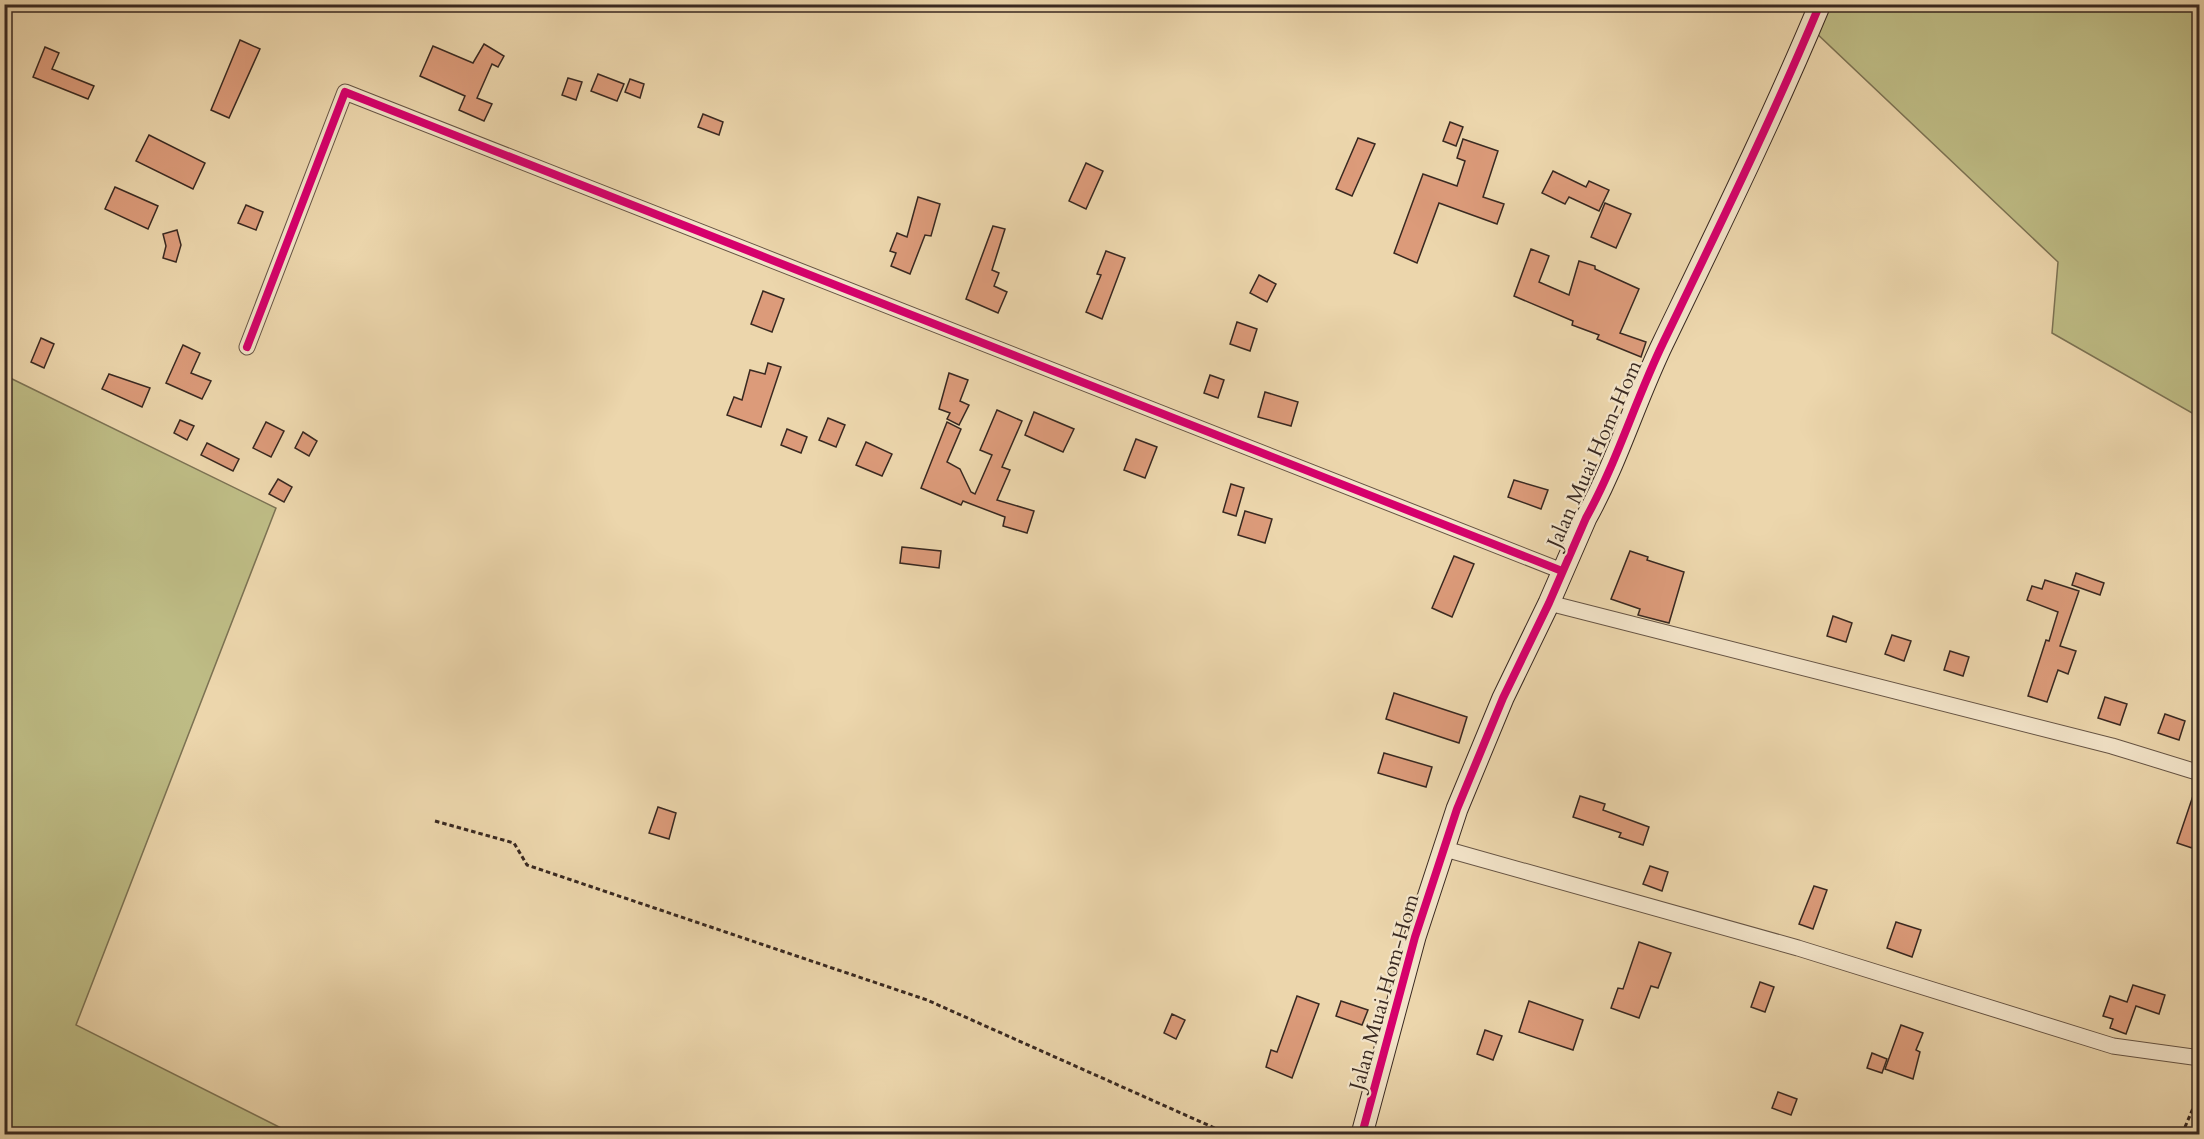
<svg xmlns="http://www.w3.org/2000/svg" width="2204" height="1139" viewBox="0 0 2204 1139" font-family="Cardo,serif">
  <style>
    .green { fill: #bebc85; stroke: #7c7253; stroke-width: 1.5 }
    .building { fill: #dc9b7a; stroke: #392921; stroke-width: 1.5 }
    .lines { fill: none; stroke-linecap: round; stroke-linejoin: round }
    .street-casing { stroke: #665444; stroke-width: 17 }
    .secondary-casing { stroke: #392921; stroke-width: 23 }
    .path { stroke: #392921; stroke-width: 3; stroke-dasharray: 4.5 3; stroke-linecap: butt }
    .street { stroke: #f3e4c9; stroke-width: 15 }
    .secondary { stroke: #f3e4c9; stroke-width: 21 }
    .cycleway-casing { stroke: #f3e4c9; stroke-width: 11 }
    .cycleway { stroke: #d6006c; stroke-width: 8 }
    .labels { text-anchor: middle; stroke-width: 4.5; stroke-linejoin: round; paint-order: stroke }
    .street-label { font-size: 21px; fill: #392921; stroke: #f3e4c9 }
  </style>
  <rect width="100%" height="100%" fill="#ecd6ac"/>
  <filter id="stains"><feTurbulence type="fractalNoise" baseFrequency=".00333" numOctaves="4"/><feColorMatrix values="0 0 0 0 .2 0 0 0 0 .09 0 0 0 0 .02 0 0 0 .5 -.17"/></filter>
  <radialGradient id="worn" r=".72"><stop offset=".6" stop-color="#630" stop-opacity="0"/><stop offset="1" stop-color="#630" stop-opacity=".3"/></radialGradient>
  <g class="green">
    <polygon points="1823,5 2199,5 2199,417 2052,333 2058,262 1812,29"/>
    <polygon points="4,375 276,508 76,1025 293,1134 5,1134"/>
  </g>
  <g class="building">
    <polygon points="240,40 260,49 229,118 211,110"/>
    <polygon points="484,44 504,56 498,67 492,64 477,98 492,104 484,121 459,110 465,96 420,76 433,46 473,63"/>
    <polygon points="45,47 59,53 52,69 94,86 88,99 33,77"/>
    <polygon points="598,74 624,84 617,101 591,91"/>
    <polygon points="568,78 582,82 576,100 562,95"/>
    <polygon points="630,79 644,84 640,98 625,92"/>
    <polygon points="703,114 723,122 719,135 698,127"/>
    <polygon points="1450,122 1463,127 1456,146 1443,141"/>
    <polygon points="149,135 205,163 193,189 136,161"/>
    <polygon points="1358,138 1375,144 1352,196 1336,189"/>
    <polygon points="1463,139 1498,151 1483,197 1504,204 1497,224 1439,203 1417,263 1394,253 1423,174 1457,186 1465,161 1457,158"/>
    <polygon points="1086,163 1103,171 1086,209 1069,201"/>
    <polygon points="1553,171 1586,187 1589,181 1609,190 1599,211 1569,197 1565,204 1542,193"/>
    <polygon points="115,187 158,206 148,229 105,209"/>
    <polygon points="918,197 940,204 931,236 925,235 910,274 891,266 896,253 890,251 897,233 907,237"/>
    <polygon points="1605,203 1631,214 1616,248 1591,237"/>
    <polygon points="246,205 263,212 256,230 238,223"/>
    <polygon points="993,226 1005,229 992,270 999,273 994,286 1007,292 998,313 966,299"/>
    <polygon points="177,230 181,245 176,262 163,258 166,246 163,234"/>
    <polygon points="1531,249 1549,256 1539,282 1569,295 1579,261 1595,266 1595,269 1639,289 1620,333 1646,342 1641,357 1597,339 1599,335 1572,325 1573,321 1514,296"/>
    <polygon points="1106,251 1125,258 1102,319 1086,312 1101,275 1097,274"/>
    <polygon points="1259,275 1276,284 1267,302 1250,293"/>
    <polygon points="763,291 784,299 772,332 751,324"/>
    <polygon points="1237,322 1257,329 1250,351 1230,344"/>
    <polygon points="41,338 54,344 44,368 31,362"/>
    <polygon points="183,345 200,353 191,373 211,381 202,399 166,383"/>
    <polygon points="768,363 781,367 761,427 727,415 734,397 742,400 750,370 765,374"/>
    <polygon points="949,373 968,380 960,401 969,405 959,425 947,419 950,413 939,409"/>
    <polygon points="109,374 150,388 142,407 102,389"/>
    <polygon points="1210,375 1224,380 1218,398 1204,393"/>
    <polygon points="1265,392 1298,402 1291,426 1258,417"/>
    <polygon points="997,410 1022,421 1002,467 1010,470 997,500 1034,511 1027,533 1003,526 1005,517 963,501 961,505 921,488 947,422 961,429 947,462 960,469 971,492 975,494 992,455 980,450"/>
    <polygon points="1034,412 1074,429 1063,452 1025,435"/>
    <polygon points="828,418 845,425 836,447 819,440"/>
    <polygon points="180,420 194,426 187,440 174,433"/>
    <polygon points="266,422 284,431 271,457 253,448"/>
    <polygon points="787,429 807,437 801,453 781,445"/>
    <polygon points="303,432 317,441 309,456 295,448"/>
    <polygon points="1136,439 1157,447 1145,478 1124,470"/>
    <polygon points="866,442 892,454 882,476 856,465"/>
    <polygon points="207,443 239,459 233,471 201,455"/>
    <polygon points="278,479 292,487 284,502 269,494"/>
    <polygon points="1514,480 1548,490 1541,509 1508,497"/>
    <polygon points="1231,484 1244,488 1236,516 1223,512"/>
    <polygon points="1245,511 1272,519 1265,543 1238,535"/>
    <polygon points="902,547 941,551 939,568 900,563"/>
    <polygon points="1630,551 1648,557 1647,560 1684,572 1669,623 1638,615 1640,609 1611,599"/>
    <polygon points="1454,556 1474,564 1452,617 1432,608"/>
    <polygon points="2076,573 2104,583 2100,595 2072,585"/>
    <polygon points="2045,580 2079,591 2060,646 2076,651 2068,674 2058,670 2047,702 2028,696 2046,640 2049,641 2058,612 2027,600 2032,586 2042,589"/>
    <polygon points="1833,616 1852,623 1846,642 1827,636"/>
    <polygon points="1892,635 1911,641 1904,661 1885,654"/>
    <polygon points="1950,651 1969,657 1963,676 1944,670"/>
    <polygon points="1394,693 1467,717 1459,743 1386,719"/>
    <polygon points="2105,697 2127,704 2120,725 2098,718"/>
    <polygon points="2165,714 2185,721 2179,740 2158,733"/>
    <polygon points="1384,753 1432,767 1426,787 1378,773"/>
    <polygon points="2197,784 2199,784 2199,825 2192,848 2177,843"/>
    <polygon points="1580,796 1605,804 1603,810 1649,827 1643,845 1619,837 1621,833 1573,817"/>
    <polygon points="658,807 676,813 669,839 649,833"/>
    <polygon points="1650,866 1668,872 1662,891 1643,884"/>
    <polygon points="1814,886 1827,890 1813,929 1799,924"/>
    <polygon points="1896,922 1921,930 1912,957 1887,948"/>
    <polygon points="1639,942 1671,953 1658,988 1651,986 1639,1018 1611,1008 1618,988 1623,989"/>
    <polygon points="1760,982 1774,987 1765,1012 1751,1007"/>
    <polygon points="2133,985 2165,995 2159,1014 2136,1006 2126,1034 2110,1028 2113,1019 2103,1016 2110,996 2127,1002"/>
    <polygon points="1297,996 1319,1004 1292,1078 1266,1067 1271,1050 1277,1052"/>
    <polygon points="1341,1001 1368,1010 1362,1025 1336,1016"/>
    <polygon points="1529,1001 1583,1020 1573,1050 1519,1032"/>
    <polygon points="1172,1014 1185,1020 1176,1039 1164,1033"/>
    <polygon points="1901,1025 1923,1033 1916,1050 1920,1052 1913,1079 1885,1069"/>
    <polygon points="1485,1030 1502,1036 1493,1060 1477,1054"/>
    <polygon points="1872,1053 1887,1059 1882,1073 1867,1068"/>
    <polygon points="1778,1092 1797,1099 1791,1115 1772,1108"/>
  </g>
  <g class="lines">
    <defs>
      <g id="street">
        <polyline points="247,347 345,92 1562,571"/>
        <polyline points="1549,603 2112,746 2200,773"/>
        <polyline points="1445,849 1798,948 2113,1046 2200,1058"/>
      </g>
      <path id="secondary" d="M1362 1134 1415 937 1457 809 1503 698 1549 603 1586 518C1617 462 1635 401 1663 343 1717 231 1772 119 1820 4"/>
    </defs>
    <use href="#street" class="street-casing"/>
    <use href="#secondary" class="secondary-casing"/>
    <g class="path">
      <polyline points="435,821 514,843 527,865 927,1000 1228,1134"/>
      <polyline points="2182,1134 2200,1092"/>
    </g>
    <use href="#street" class="street"/>
    <use href="#secondary" class="secondary"/>
    <defs>
      <g id="cycleway">
        <polyline points="247,347 345,92 1562,571"/>
        <path d="M1362 1134 1415 937 1457 809 1503 698 1549 603 1586 518C1617 462 1635 401 1663 343 1717 231 1772 119 1820 4"/>
      </g>
    </defs>
    <use href="#cycleway" class="cycleway-casing"/>
    <use href="#cycleway" class="cycleway"/>
  </g>
  <g class="labels">
    <g class="street-label">
      <text transform="translate(1594 454) rotate(-66)" y="7">Jalan Muai Hom-Hom</text>
      <text transform="translate(1384 992) rotate(-74)" y="7">Jalan Muai Hom-Hom</text>
    </g>
  </g>
  <rect width="2204" height="1139" fill="none" stroke="#ecd6ac" stroke-width="24"/>
  <rect x="6" y="6" width="2192" height="1127" fill="none" stroke="#392921" stroke-width="3"/>
  <rect x="12" y="12" width="2180" height="1115" fill="none" stroke="#392921" stroke-width="1.5"/>
  <rect width="100%" height="100%" filter="url(#stains)"/>
  <rect width="100%" height="100%" fill="url(#worn)"/>
</svg>
